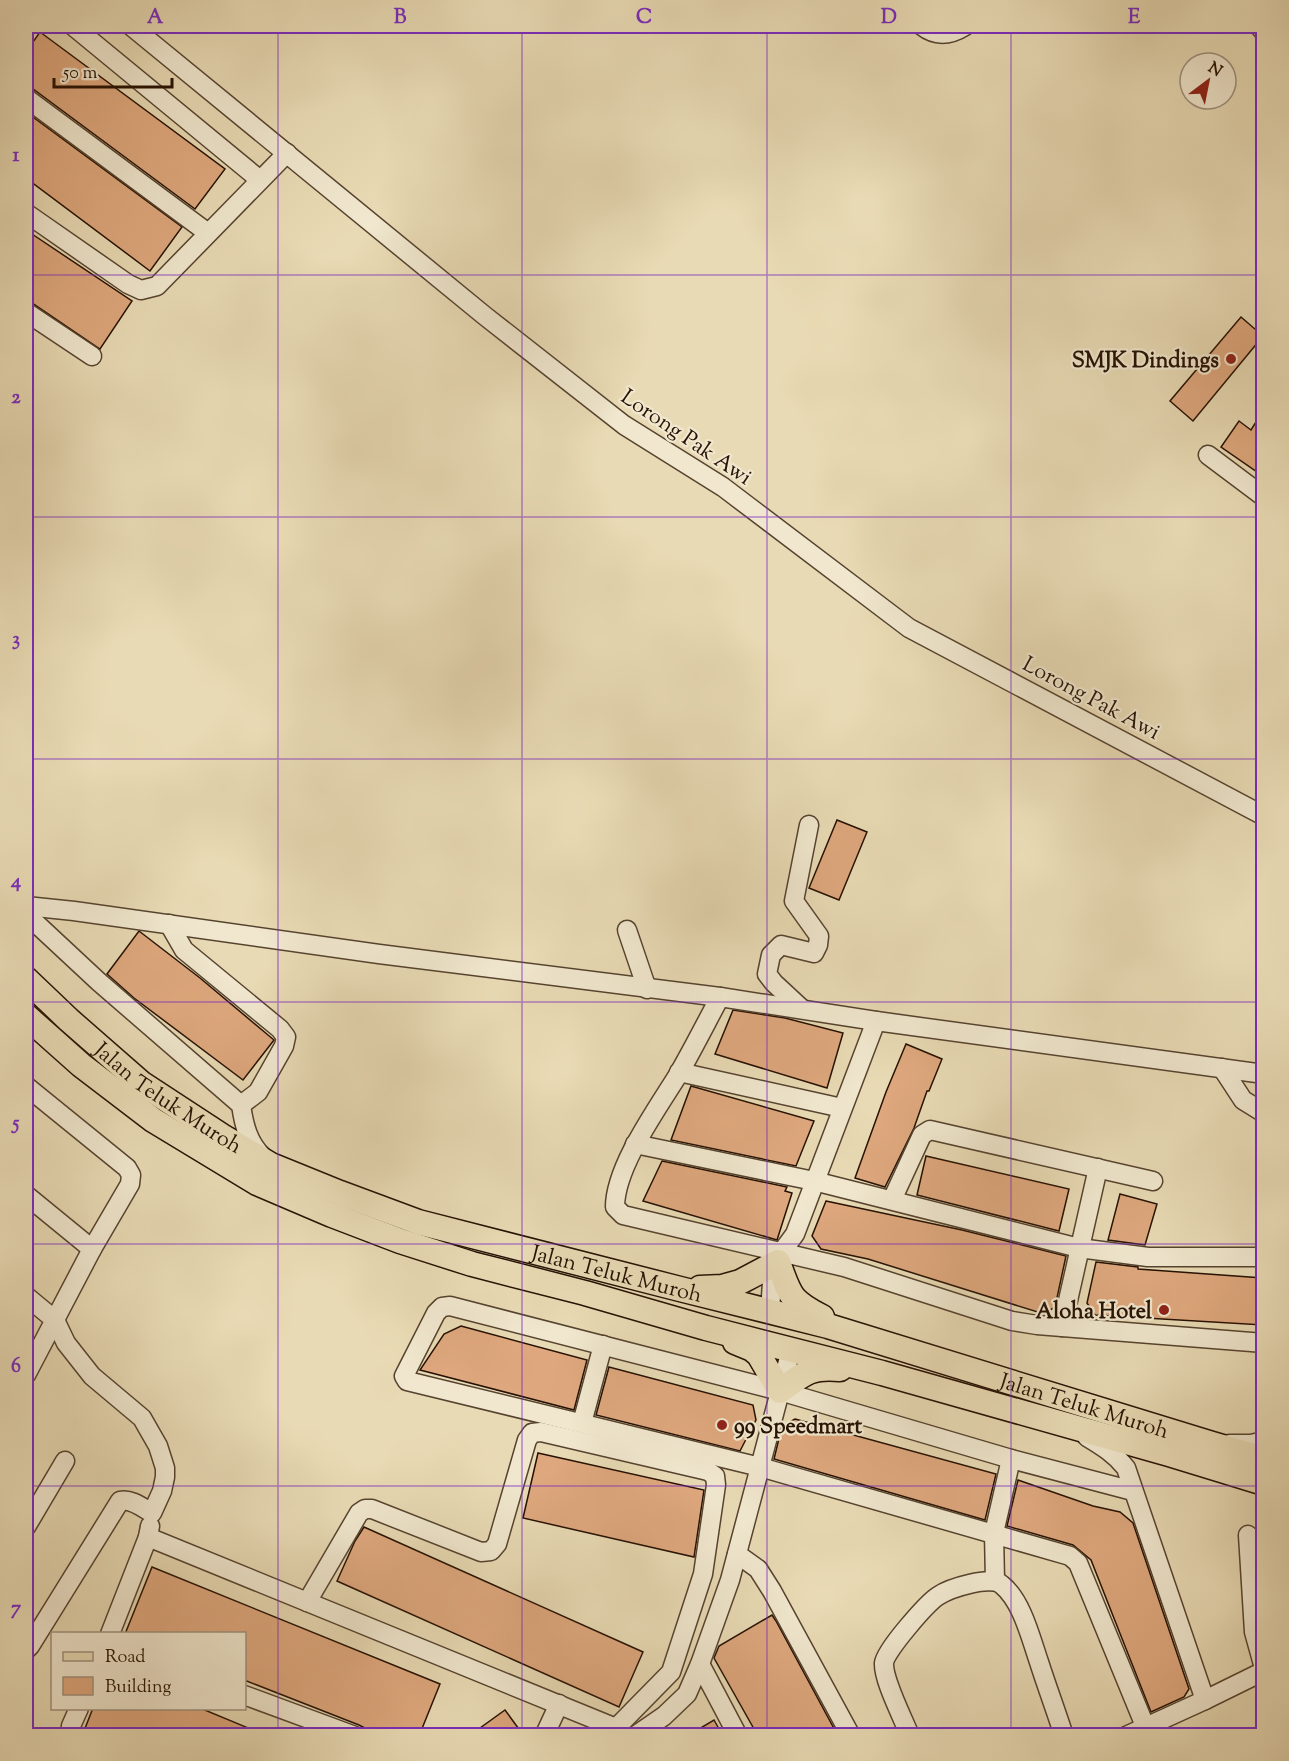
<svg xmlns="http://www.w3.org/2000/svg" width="1289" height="1761" viewBox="0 0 1289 1761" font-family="'Sorts Mill Goudy',serif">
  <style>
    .building { fill: #dea77d; stroke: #261103; stroke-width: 1.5 }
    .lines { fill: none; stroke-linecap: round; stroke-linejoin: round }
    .minor-casing { stroke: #56432f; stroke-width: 21 }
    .major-casing { stroke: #261103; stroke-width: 27 }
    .minor { stroke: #f0e7ce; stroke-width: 18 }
    .major { stroke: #e8dab4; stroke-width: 24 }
    .grid { fill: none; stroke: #7b2cbf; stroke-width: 1.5; stroke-opacity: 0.55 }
    .poi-dot { fill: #8f2418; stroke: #f0e7ce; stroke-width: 2 }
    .labels { text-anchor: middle; stroke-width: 4.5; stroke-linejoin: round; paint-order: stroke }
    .poi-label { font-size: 22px; font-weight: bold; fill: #261103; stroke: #f0e7ce; text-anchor: end }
    .street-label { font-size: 22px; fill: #261103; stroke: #f0e7ce }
    .neatline { fill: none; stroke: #7b2cbf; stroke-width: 2 }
    .grid-label { font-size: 20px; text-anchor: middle; font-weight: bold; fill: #7b2cbf }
  </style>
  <rect width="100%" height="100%" fill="#e8dab4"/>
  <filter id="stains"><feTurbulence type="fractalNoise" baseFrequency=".00333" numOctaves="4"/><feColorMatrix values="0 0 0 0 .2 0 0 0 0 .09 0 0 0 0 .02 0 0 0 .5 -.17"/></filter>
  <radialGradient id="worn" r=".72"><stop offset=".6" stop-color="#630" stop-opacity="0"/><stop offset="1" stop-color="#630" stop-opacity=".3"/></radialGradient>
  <g class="building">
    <polygon points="40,32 225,169 195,209 33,89 26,87 26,52"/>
    <polygon points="26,112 182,227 150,271 26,178"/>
    <polygon points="26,230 132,301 100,349 32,303 26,301"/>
    <polygon points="1241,317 1263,336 1193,421 1170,401"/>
    <polygon points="1239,421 1251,430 1256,422 1263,428 1263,476 1221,447"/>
    <polygon points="837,820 867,832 839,900 809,888"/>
    <polygon points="139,931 200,978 274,1040 243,1080 134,998 107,974"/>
    <polygon points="733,1010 785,1018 843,1033 827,1088 715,1054"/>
    <polygon points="906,1044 942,1059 929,1091 927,1091 914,1128 885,1187 855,1178 886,1092"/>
    <polygon points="691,1086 814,1121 796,1166 671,1140"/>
    <polygon points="926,1156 1069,1189 1059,1231 917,1195"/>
    <polygon points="662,1161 787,1187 785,1191 792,1193 777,1240 643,1201"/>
    <polygon points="1120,1194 1157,1204 1145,1245 1108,1240"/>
    <polygon points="826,1201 962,1230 1066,1256 1055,1307 1044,1314 868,1259 821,1249 812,1236"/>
    <polygon points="1096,1262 1138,1267 1138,1269 1263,1278 1263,1325 1095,1315 1087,1303"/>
    <polygon points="461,1326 587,1360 574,1410 420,1370 444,1334"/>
    <polygon points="609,1367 753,1405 756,1420 740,1451 596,1415"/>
    <polygon points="795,1419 996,1474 985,1520 774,1459 782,1426"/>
    <polygon points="538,1453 704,1490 694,1557 523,1518"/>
    <polygon points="1018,1480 1093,1506 1120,1512 1133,1523 1189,1689 1184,1697 1151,1712 1091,1560 1073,1545 1007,1526"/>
    <polygon points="364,1527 643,1652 619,1707 337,1581 355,1541"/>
    <polygon points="152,1567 440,1684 419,1736 380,1736 359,1725 244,1680 244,1634 125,1634"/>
    <polygon points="772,1615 776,1621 838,1736 758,1736 714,1658 719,1646"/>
    <polygon points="93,1708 200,1708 265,1735 82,1736"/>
    <polygon points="505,1710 524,1736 469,1736"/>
    <polygon points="714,1720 723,1736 687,1736"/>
  </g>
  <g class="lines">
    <defs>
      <g id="minor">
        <polyline points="73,26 260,180"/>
        <polyline points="131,26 485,316 624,425 723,487 909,628 1264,816"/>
        <path d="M922 26C936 37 949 36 965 26"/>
        <polyline points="1259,26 1264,32"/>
        <polyline points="26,98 208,233"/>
        <polyline points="26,213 128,284 141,290 157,286 287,153"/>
        <polyline points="26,312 92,356"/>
        <polyline points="1208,455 1264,497"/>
        <polyline points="26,906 74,911 379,954 720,997 876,1021 1264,1074"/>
        <path d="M26 914 99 982 241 1105C244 1125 248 1143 263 1157"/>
        <polyline points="169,924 184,950 280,1029 286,1037 284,1046 258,1092 241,1105"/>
        <polyline points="627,930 647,989"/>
        <path d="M720 997C706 1023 693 1049 678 1075 657 1109 615 1167 615 1207L623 1215 844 1267 1012 1321 1037 1325 1264 1343"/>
        <polyline points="802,1009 774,983 767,974 771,955 781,945 814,953 818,945 819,936 794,901 809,825"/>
        <polyline points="1222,1068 1243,1100 1264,1113"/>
        <polyline points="679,1072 842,1108"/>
        <polyline points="26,1086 127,1168 131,1175 130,1184 92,1249 26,1375"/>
        <polyline points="635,1144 814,1181 1079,1248 1148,1257 1264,1257"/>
        <polyline points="26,1195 92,1249"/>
        <polyline points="892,1200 922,1135 930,1130 1153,1181"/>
        <path d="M26 1296 55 1320 66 1343 92 1376 142 1418 158 1446 165 1468V1477L162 1491 152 1513C143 1508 131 1498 120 1501L30 1646 26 1650"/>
        <polyline points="770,1311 772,1282 781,1253 795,1234 876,1021"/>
        <polyline points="1062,1327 1098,1168"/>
        <polyline points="582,1423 603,1345"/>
        <path d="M1087 1437C1102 1446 1115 1454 1126 1468L1205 1700"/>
        <polyline points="1229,1444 1251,1444 1264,1441"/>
        <polyline points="1133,1491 1011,1459 780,1391 450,1306 442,1307 436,1313 404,1376 407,1381 760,1467 1070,1556 1078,1563 1145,1726"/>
        <polyline points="26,1527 65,1461"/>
        <polyline points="1248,1535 1254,1632 1264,1668"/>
        <polyline points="148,1537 616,1728 620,1736"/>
        <polyline points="737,1554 758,1569 772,1591 851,1736"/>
        <polyline points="995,1581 994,1533 1011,1459"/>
        <polyline points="307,1602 359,1513 365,1509 372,1509 481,1552 491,1551 497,1544 527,1440 532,1433 541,1432 708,1471 715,1476 716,1485 703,1574 671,1672 616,1728"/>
        <polyline points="110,1634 148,1537 150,1526"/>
        <polyline points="700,1664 738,1736"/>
        <polyline points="244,1695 355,1736"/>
        <polyline points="546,1732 559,1704"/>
        <polyline points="70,1736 71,1726 79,1708"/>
        <polyline points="635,1736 664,1716 687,1694 700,1664 730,1580 791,1350"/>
        <path d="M910 1736C903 1718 883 1680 884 1663 885 1651 927 1603 938 1596 950 1588 991 1575 1002 1585 1022 1601 1031 1639 1039 1662 1047 1687 1056 1711 1064 1736"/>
        <polyline points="1126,1736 1205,1700 1264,1671"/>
      </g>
      <g id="major">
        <path id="s1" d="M26 979 69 1020 141 1083 222 1136 271 1165 340 1193 418 1222 680 1289 828 1326 1212 1444 1264 1459"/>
        <polyline points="26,1016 81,1065 153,1120 257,1183 332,1215 400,1241 472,1264 585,1293 706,1328 882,1373 1169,1454 1264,1483"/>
        <path d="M700 1288 722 1287 740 1282 778 1262C790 1295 789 1300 822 1317"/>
        <path d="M735 1342 752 1349 759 1355 780 1391C803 1374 810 1366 840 1369"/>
      </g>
    </defs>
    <use href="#minor" class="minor-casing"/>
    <use href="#major" class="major-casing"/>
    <use href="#minor" class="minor"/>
    <use href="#major" class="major"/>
  </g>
  <path class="grid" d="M278 26V1736M522 26V1736M767 26V1736M1011 26V1736M26 275H1264M26 517H1264M26 759H1264M26 1002H1264M26 1244H1264M26 1486H1264"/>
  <g class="poi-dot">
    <circle cx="1231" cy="359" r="6"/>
    <circle cx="1164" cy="1310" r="6"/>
    <circle cx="722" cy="1425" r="6"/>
  </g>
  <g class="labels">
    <g class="poi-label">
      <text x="1219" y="367">SMJK Dindings</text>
      <text x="1152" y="1318">Aloha Hotel</text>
      <text x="734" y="1433" text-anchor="start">99 Speedmart</text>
    </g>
    <g class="street-label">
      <text transform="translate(687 436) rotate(34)" y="8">Lorong Pak Awi</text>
      <text transform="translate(1092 697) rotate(28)" y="8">Lorong Pak Awi</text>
      <text dy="8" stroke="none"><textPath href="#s1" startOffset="186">Jalan Teluk Muroh</textPath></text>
      <text dy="8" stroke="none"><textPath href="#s1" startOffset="672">Jalan Teluk Muroh</textPath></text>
      <text dy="8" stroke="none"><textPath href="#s1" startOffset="1158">Jalan Teluk Muroh</textPath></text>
    </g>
  </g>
  <rect width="1289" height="1761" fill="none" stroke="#e8dab4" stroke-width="66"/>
  <rect x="51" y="1632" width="195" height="78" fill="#f0e7ce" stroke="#9f917d" stroke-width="1.5"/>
  <rect x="63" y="1652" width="30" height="9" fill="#e8dab4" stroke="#9f917d" stroke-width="1.5"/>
  <text x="105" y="1662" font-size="18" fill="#261103">Road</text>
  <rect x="63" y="1677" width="30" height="18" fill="#dea77d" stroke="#9f917d" stroke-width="1.5"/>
  <text x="105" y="1692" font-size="18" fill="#261103">Building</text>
  <g transform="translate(1208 81) rotate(32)"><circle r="28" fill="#f0e7ce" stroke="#9f917d" stroke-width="1.5"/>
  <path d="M0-4.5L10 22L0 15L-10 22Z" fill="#8f2418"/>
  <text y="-9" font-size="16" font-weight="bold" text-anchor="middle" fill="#261103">N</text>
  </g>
  <path d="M54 78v9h118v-9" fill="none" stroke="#261103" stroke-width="3"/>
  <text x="63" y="78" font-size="18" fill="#261103" stroke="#f0e7ce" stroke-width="4.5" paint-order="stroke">50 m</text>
  <rect x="33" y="33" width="1223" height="1695" class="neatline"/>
  <g class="grid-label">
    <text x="155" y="23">A</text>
    <text x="400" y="23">B</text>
    <text x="644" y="23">C</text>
    <text x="889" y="23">D</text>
    <text x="1134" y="23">E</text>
    <text x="16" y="161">1</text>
    <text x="16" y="403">2</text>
    <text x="16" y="645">3</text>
    <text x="16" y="887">4</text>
    <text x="16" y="1129">5</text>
    <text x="16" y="1372">6</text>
    <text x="16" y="1614">7</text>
  </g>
  <rect width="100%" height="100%" filter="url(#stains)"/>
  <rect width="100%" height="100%" fill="url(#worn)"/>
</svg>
